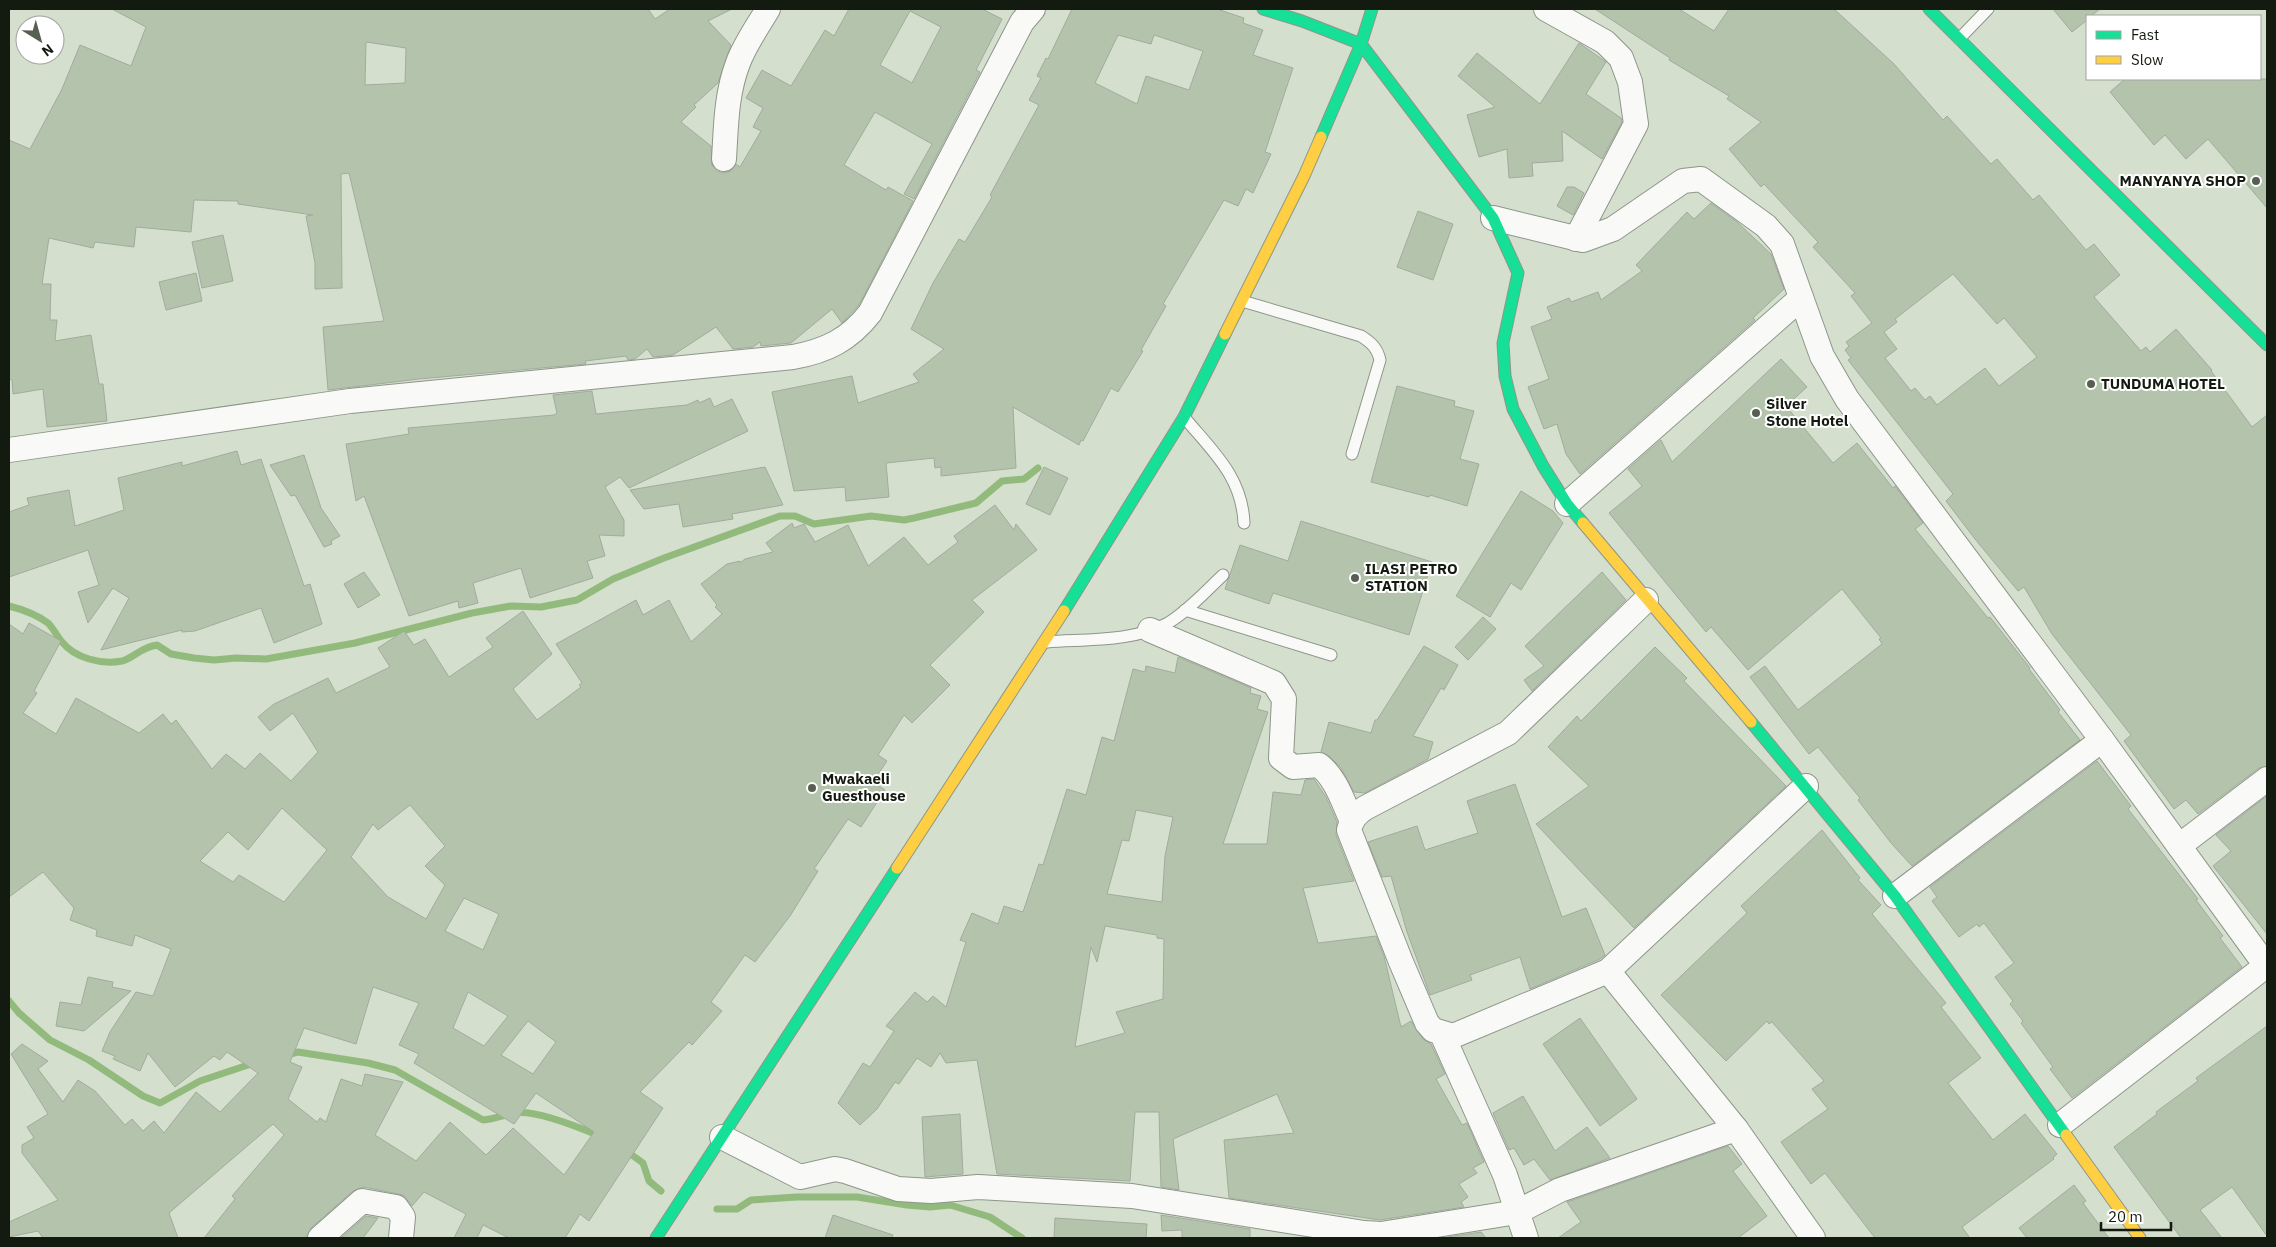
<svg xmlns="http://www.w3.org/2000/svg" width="2276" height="1247" viewBox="0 0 2276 1247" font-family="'IBM Plex Sans',sans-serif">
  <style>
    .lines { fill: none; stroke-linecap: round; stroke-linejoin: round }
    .stream { stroke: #92ba7c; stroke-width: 7 }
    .building { fill: #b4c4ac; stroke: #a2ab9d; fill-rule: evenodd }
    .lane-casing { stroke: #8e9689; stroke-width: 13 }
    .street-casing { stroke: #8e9689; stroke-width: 26 }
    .fast-casing { stroke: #8e9689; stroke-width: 13 }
    .slow-casing { stroke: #8e9689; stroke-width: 13 }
    .lane { stroke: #f9faf8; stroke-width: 11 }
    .street { stroke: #f9faf8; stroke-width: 24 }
    .fast { stroke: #16e098; stroke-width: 11 }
    .slow { stroke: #ffcf43; stroke-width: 11 }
    .poi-dot { fill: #575f52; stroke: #fff; stroke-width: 2 }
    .labels { text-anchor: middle; stroke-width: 4; stroke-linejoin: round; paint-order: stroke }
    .poi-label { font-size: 15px; font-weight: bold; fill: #131a0f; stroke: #fff; text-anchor: start }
  </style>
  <rect width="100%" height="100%" fill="#d4dfce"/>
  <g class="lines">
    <g class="stream">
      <path d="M9 606C21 609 37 615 48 623 53 628 57 636 62 642 75 658 101 665 122 661 134 658 141 647 157 645L171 654 194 658 214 660 236 658 266 659 355 643 472 613 511 606 541 607 577 600 613 579 664 558 780 516H795L814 524 871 516 904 520 914 518 976 503 1002 481 1024 479 1038 468"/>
      <polyline points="9,1001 19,1013 50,1040 89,1060 143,1096 160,1103 200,1081 254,1063"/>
      <path d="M286 1055 298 1052 368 1063 395 1070 483 1120C495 1119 503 1115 514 1113 534 1109 581 1128 600 1136"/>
      <polyline points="625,1150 643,1163 649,1181 661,1191"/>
      <polyline points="717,1209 737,1209 751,1200 797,1197 857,1197 907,1205 930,1207 950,1205 990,1217 1022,1238"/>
    </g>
  </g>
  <g class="building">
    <path d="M112 9H648L655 19 670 9H732L708 21 731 45 718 83 694 105 696 107 681 122 711 146 712 165 717 171 724 173 731 171 736 164 740 167 761 131 753 127 763 108 746 98 762 70 791 86 825 30 834 36 849 9H982L1002 19 976 70 980 72 914 199 904 194 932 144 875 112 844 165 886 190 888 187 913 201 859 305 842 323 832 309 791 343 761 346 760 342 753 347 733 349 716 327 673 355 653 357 647 349 635 359 628 360 626 356 585 361 586 364 419 379 328 390 323 327 384 321 349 173 341 174 342 288 315 289V263L306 216 313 215 238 204V201L194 200 191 232 136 227 134 247 95 242 93 248 49 238 42 284H51L50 320H57L55 341 91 335 99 384H103L107 421 47 427 43 389 13 394 12 380 9 379V140L30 149 62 89 80 45 131 66 146 27ZM910 11 941 27 912 83 880 65ZM366 42 406 48 405 83 365 85Z"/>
    <path d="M1072 9H1217L1244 18 1243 23 1263 30 1253 55 1293 68 1265 152 1271 154 1253 193 1246 189 1238 206 1224 200 1163 304 1166 306 1141 350 1143 351 1118 392 1111 388 1083 441 1081 440 1079 445 1013 407 1016 468 941 476V467L935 468 934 458 886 463 889 497 846 501 845 487 794 491 772 392 852 376 858 403 919 382 913 374 944 349 911 329 933 283 959 239 965 242 992 197 990 195 1039 105 1029 100 1041 78 1037 76 1046 58 1048 59ZM1118 35 1151 44 1154 35 1203 51 1189 90 1146 76 1137 104 1095 83Z"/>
    <path d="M1595 9H1679L1714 31 1729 9H1834L1894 64 1943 120 1947 116 1991 164 1997 159 2033 200 2039 195 2086 250 2094 244 2120 275 2094 297 2141 351 2146 347 2150 352 2176 329 2212 370 2211 371 2252 427 2267 415V766L2259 768 2198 814 2186 800 2174 809 2124 741 2131 735 2052 634 2024 587 2018 591 1975 539 1946 501 1953 494 1848 360 1851 358 1845 350 1849 346 1846 342 1872 323 1851 296 1855 293 1813 247 1818 242 1764 184 1761 187 1729 149 1761 122 1727 99 1729 96 1669 60 1670 58ZM1953 274 1997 324 2004 318 2037 357 1999 386 1985 368 1937 405 1930 396 1925 400 1915 388 1911 391 1885 358 1897 349 1884 332 1897 322 1895 319Z"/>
    <polygon points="2053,9 2100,9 2091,16 2087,16 2087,20 2072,32"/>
    <polygon points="1579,43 1606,62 1586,94 1621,118 1622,122 1602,159 1562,131 1563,161 1532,163 1533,176 1509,178 1507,149 1479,157 1467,115 1495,107 1458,76 1477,53 1540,104"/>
    <polygon points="2125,79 2267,79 2267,208 2208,139 2186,159 2165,135 2154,145 2110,92"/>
    <polygon points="1567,187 1574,187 1584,193 1573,215 1557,206"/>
    <polygon points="1711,203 1737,222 1771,254 1784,289 1753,318 1755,320 1580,474 1566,454 1557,424 1544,429 1528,387 1549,379 1531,327 1552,319 1547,307 1569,298 1571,302 1598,292 1601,300 1642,271 1636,265 1687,212 1694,219"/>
    <polygon points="1418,211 1453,224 1433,280 1397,267"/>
    <polygon points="223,235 233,281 202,288 192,242"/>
    <polygon points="196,273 202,301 166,310 159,282"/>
    <polygon points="1781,359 1807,387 1786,406 1833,463 1857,443 1893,488 1895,486 1923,523 1915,529 1988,618 1990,617 2030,668 2029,669 2060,710 2058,712 2080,740 1912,866 1891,843 1858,800 1860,798 1818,747 1809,754 1750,677 1765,666 1798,710 1882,644 1879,639 1881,638 1842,589 1748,670 1711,627 1706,632 1609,513 1642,486 1628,469 1661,440 1672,462"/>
    <polygon points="1397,386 1455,401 1454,406 1474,411 1460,459 1479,464 1467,506 1430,495 1429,497 1371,482"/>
    <polygon points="592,391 596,414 687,405 698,400 699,403 710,398 714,407 732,399 748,431 629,488 620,477 605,487 624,520 624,536 599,535 605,556 587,561 593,578 530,598 521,568 473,583 478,603 459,608 458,601 409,616 364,496 356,501 346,444 409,434 408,428 554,415 557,413 553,395"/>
    <polygon points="237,451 241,465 261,459 304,586 310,584 322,624 274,643 261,608 195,631 182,632 182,630 101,650 129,598 113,588 88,623 78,592 99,585 88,550 9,577 9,512 29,505 27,498 69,490 75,526 124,510 118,478 182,462 182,466"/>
    <polygon points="304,455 321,508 340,536 331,541 332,544 324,547 295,495 291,496 270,465"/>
    <polygon points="765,467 783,505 732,514 733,519 683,527 679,504 644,509 630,490"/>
    <polygon points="1044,467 1068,478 1050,515 1026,504"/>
    <polygon points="1521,491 1553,511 1563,523 1521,590 1511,583 1490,617 1456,596"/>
    <path d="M995 505 1014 530 1016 524 1037 550 972 600 984 612 930 665 950 685 912 723 904 715 878 755 887 761 873 782 885 790 861 827 848 819 814 869 818 871 790 916 755 962 745 955 711 1002 722 1011 692 1045 689 1042 640 1092 663 1108 589 1221 580 1214 565 1238H509L483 1225 477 1238H454L466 1214 424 1192 412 1206 403 1195 364 1187 353 1191 311 1228 307 1238H204L235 1199 232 1196 284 1135 273 1124 169 1213 178 1238H43L38 1231 9 1237V1222L58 1200 22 1153V1145L34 1138 27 1127 48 1114 11 1054 22 1044 48 1061 38 1069 63 1102 78 1080 95 1091 125 1125 132 1119 143 1131 154 1121 164 1133 196 1092 220 1112 258 1073 227 1052 220 1060 214 1056 175 1087 148 1053 140 1071 113 1059 115 1056 102 1051 110 1032 136 992 153 996 171 949 135 935 132 946 96 936 97 930 70 920 74 908 43 872 9 897V624L23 634 29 623 61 641 34 691 37 693 23 713 56 734 76 698 139 733 163 714 171 724 176 720 212 769 226 754 245 769 260 753 291 781 318 752 293 713 270 731 258 717 274 704 328 678 336 693 390 667 378 648 404 631 414 645 425 639 449 677 493 647 486 638 523 611 552 654 513 689 537 720 581 687 579 685 582 683 556 644 636 600 643 615 669 600 691 642 722 614 715 607 717 605 701 584 727 564 740 561V563L745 559 773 552 766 543 792 523 794 528 804 524 815 542 848 525 868 566 904 537 928 565 958 542 954 536ZM410 805 445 846 425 866 445 885 426 919 388 897 351 857 373 824 378 830ZM282 808 327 850 284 902 239 875 233 882 200 861 228 832 248 850ZM464 898 499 914 483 950 445 931ZM373 987 419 1003 399 1045 419 1054 414 1063 514 1124 536 1093 594 1132 564 1175 513 1128 486 1155 450 1122 416 1161 375 1135 403 1082 365 1074 362 1086 341 1079 326 1122 320 1118 317 1122 288 1099 302 1067 290 1062 304 1028 356 1044ZM468 992 508 1016 484 1046 453 1028ZM528 1021 556 1042 533 1074 501 1055Z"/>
    <polygon points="1301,521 1432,562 1409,635 1273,593 1269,604 1225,589 1240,545 1288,561"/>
    <polygon points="364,572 380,595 358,608 344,584"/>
    <polygon points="1602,572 1626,600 1532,691 1524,680 1544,666 1525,646"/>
    <polygon points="1483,617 1496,629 1468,660 1455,647"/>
    <polygon points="1424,646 1458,665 1444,690 1441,688 1413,736 1433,742 1428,759 1365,793 1354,792 1341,768 1328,755 1321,752 1329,722 1371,733 1375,720 1377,720"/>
    <polygon points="1655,647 1687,678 1684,681 1786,786 1634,928 1536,824 1589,786 1548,747 1577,716 1581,721"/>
    <path d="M1178 657 1251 688 1250 693 1261 696 1257 709 1268 712 1223 844H1267L1273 792 1301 795 1305 780 1314 779 1326 797 1337 822 1336 835 1354 881 1303 888 1318 943 1376 936 1384 956 1401 1027 1411 1021 1423 1039 1431 1044 1445 1074 1436 1079 1462 1125 1467 1123 1484 1162 1473 1168 1477 1173 1459 1184 1468 1197 1461 1202 1464 1207 1380 1220 1229 1198 1224 1140 1294 1133 1277 1094 1173 1139 1179 1190 1161 1187 1159 1112H1135L1130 1181 997 1174 977 1060 946 1063 940 1053 931 1067 917 1058 899 1084 895 1082 877 1109 860 1125 838 1103 863 1063 870 1067 894 1031 886 1026 915 992 927 1002 933 996 946 1007 966 942 960 940 972 913 998 924 1004 906 1023 912 1039 864 1043 865 1067 789 1086 795 1102 737 1114 741 1133 669 1145 672 1146 666 1175 673ZM1136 810 1173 817 1165 856 1162 902 1107 894 1122 840 1129 841ZM1105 926 1157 935V938L1164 939 1163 999 1116 1012 1125 1033 1075 1047 1091 947 1097 962Z"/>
    <polygon points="2097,761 2131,806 2128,809 2198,899 2196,900 2223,936 2220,938 2242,967 2072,1098 2050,1069 2053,1067 2021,1023 2023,1021 2010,1004 2013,1001 1995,977 2014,963 1984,923 1979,927 1977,924 1959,937 1932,901 1937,897 1930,887"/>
    <polygon points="1515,784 1562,917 1586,908 1605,955 1600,959 1530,989 1520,957 1470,975 1472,980 1430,995 1407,932 1391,876 1382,877 1368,842 1417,826 1425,850 1478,833 1467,801"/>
    <polygon points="2267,796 2267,934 2213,866 2231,851 2216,835"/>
    <polygon points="1822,830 1860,878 1858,880 1881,905 1872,914 1946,1003 1941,1007 1981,1058 1948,1083 1993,1140 2025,1114 2057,1154 2053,1158 2054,1159 1962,1227 1970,1238 1875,1238 1825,1173 1811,1184 1781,1142 1828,1109 1812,1089 1824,1081 1772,1022 1769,1024 1767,1021 1726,1061 1661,995 1747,913 1741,906"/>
    <polygon points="88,977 113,982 112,987 131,991 84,1031 56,1026 60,1002 81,1005"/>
    <polygon points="1580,1018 1637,1099 1600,1126 1543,1044"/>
    <polygon points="2267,1026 2267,1236 2232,1187 2200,1210 2222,1238 2181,1238 2114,1147 2157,1114 2156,1112 2198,1081 2196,1078"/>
    <polygon points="1523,1096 1555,1151 1587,1127 1610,1158 1550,1180 1534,1159 1524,1165 1514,1148 1509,1150 1493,1113"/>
    <polygon points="960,1114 963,1174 925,1177 922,1117"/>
    <polygon points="1728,1146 1742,1164 1733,1171 1767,1216 1738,1238 1558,1238 1581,1222 1567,1202"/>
    <polygon points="2074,1185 2086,1201 2083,1203 2109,1238 2027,1238 2019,1228"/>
    <polygon points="833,1215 893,1235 892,1238 825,1238"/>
    <polygon points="1161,1215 1250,1229 1250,1238 1182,1238 1182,1230 1162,1231"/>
    <polygon points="366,1216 378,1218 363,1238 341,1238"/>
    <polygon points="1055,1218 1147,1224 1146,1238 1054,1238"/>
    <polygon points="1481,1232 1486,1238 1441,1238"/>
  </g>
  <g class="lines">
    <defs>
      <g id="lane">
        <polyline points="1959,39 1988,9"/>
        <path d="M1242 301 1361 336C1372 343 1377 348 1380 360L1352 454"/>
        <path d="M1184 417C1212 451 1242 476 1244 523"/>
        <polyline points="1185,610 1331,655"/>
        <path d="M1047 642C1086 639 1133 642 1168 623 1188 611 1206 591 1223 575"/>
      </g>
      <g id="street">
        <polyline points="1546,9 1605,42 1621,58 1630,82 1636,124 1576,239"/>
        <path d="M724 159C726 127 726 94 738 63 745 44 758 26 768 9"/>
        <polyline points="1493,218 1583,240 1613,229 1683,181 1701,179 1766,226 1782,244 1822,356 1847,399 2102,740 2267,967"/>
        <path d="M9 450 350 401 793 357C826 351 849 340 870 313L1022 22 1033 9"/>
        <polyline points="1567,504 1801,298"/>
        <path d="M1646 600 1508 733 1365 808C1356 814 1352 819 1349 830L1401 962 1427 1023 1433 1030 1453 1036 1608 971 1806 786"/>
        <path d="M1150 630 1274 683 1284 699 1281 758 1293 767 1319 765C1336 778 1343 802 1352 821"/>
        <polyline points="2179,846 2267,779"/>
        <polyline points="1895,896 2102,740"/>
        <polyline points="1608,971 1736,1129 1813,1238"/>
        <polyline points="1442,1034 1505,1175 1526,1238"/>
        <polyline points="2060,1125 2267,965"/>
        <polyline points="722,1137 800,1177 835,1169 845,1171 898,1189 931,1191 978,1187 1132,1196 1364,1233 1381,1234 1517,1212 1560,1190 1736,1129"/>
        <polyline points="320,1238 362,1201 396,1207 403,1217 401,1238"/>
      </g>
      <g id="fast">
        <polyline points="1263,9 1302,21 1361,44 1493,218 1518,273 1503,343 1505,376 1513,409 1543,466 1567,504 1583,523"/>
        <polyline points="1929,9 2267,345"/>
        <polyline points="1321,137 1361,44 1372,9"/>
        <polyline points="1064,611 1184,417 1225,334"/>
        <polyline points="1751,722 1895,896 2066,1135"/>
        <polyline points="656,1238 897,868"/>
      </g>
      <g id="slow">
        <polyline points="1225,334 1304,176 1321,137"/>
        <polyline points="1583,523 1751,722"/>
        <polyline points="897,868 1064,611"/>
        <polyline points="2066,1135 2140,1238"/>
      </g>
    </defs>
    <use href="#lane" class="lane-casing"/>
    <use href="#street" class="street-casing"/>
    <use href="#fast" class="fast-casing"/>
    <use href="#slow" class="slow-casing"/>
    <use href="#lane" class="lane"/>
    <use href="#street" class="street"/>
    <use href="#fast" class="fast"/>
    <use href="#slow" class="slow"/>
  </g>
  <g class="poi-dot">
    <circle cx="2256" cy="181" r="5"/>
    <circle cx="2091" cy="384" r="5"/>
    <circle cx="1756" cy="413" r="5"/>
    <circle cx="1355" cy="578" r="5"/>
    <circle cx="812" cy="788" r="5"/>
  </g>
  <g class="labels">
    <g class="poi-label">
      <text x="2246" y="186" text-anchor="end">MANYANYA SHOP</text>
      <text x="2101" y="389">TUNDUMA HOTEL</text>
      <text x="1766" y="409">Silver<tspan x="1766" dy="17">Stone Hotel</tspan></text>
      <text x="1365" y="574">ILASI PETRO<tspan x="1365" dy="17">STATION</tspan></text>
      <text x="822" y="784">Mwakaeli<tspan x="822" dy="17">Guesthouse</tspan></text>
    </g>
  </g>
  <rect width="2276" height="1247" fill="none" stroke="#131a0f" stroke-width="20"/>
  <rect x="2086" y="15" width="175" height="65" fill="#ffffff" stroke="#a1a39f"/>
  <rect x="2096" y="31" width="25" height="8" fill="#16e098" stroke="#a1a39f"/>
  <text x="2131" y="40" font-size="15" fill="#131a0f">Fast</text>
  <rect x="2096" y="56" width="25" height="8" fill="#ffcf43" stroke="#a1a39f"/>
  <text x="2131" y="65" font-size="15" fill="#131a0f">Slow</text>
  <g transform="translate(40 40) rotate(143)"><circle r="24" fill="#ffffff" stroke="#a1a39f"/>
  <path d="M0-4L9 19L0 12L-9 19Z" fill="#575f52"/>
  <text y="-8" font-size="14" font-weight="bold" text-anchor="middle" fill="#131a0f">N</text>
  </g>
  <path d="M2101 1222v8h70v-8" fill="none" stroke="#131a0f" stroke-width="2.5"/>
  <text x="2108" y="1222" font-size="15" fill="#131a0f" stroke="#ffffff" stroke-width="4" paint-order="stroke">20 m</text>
</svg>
